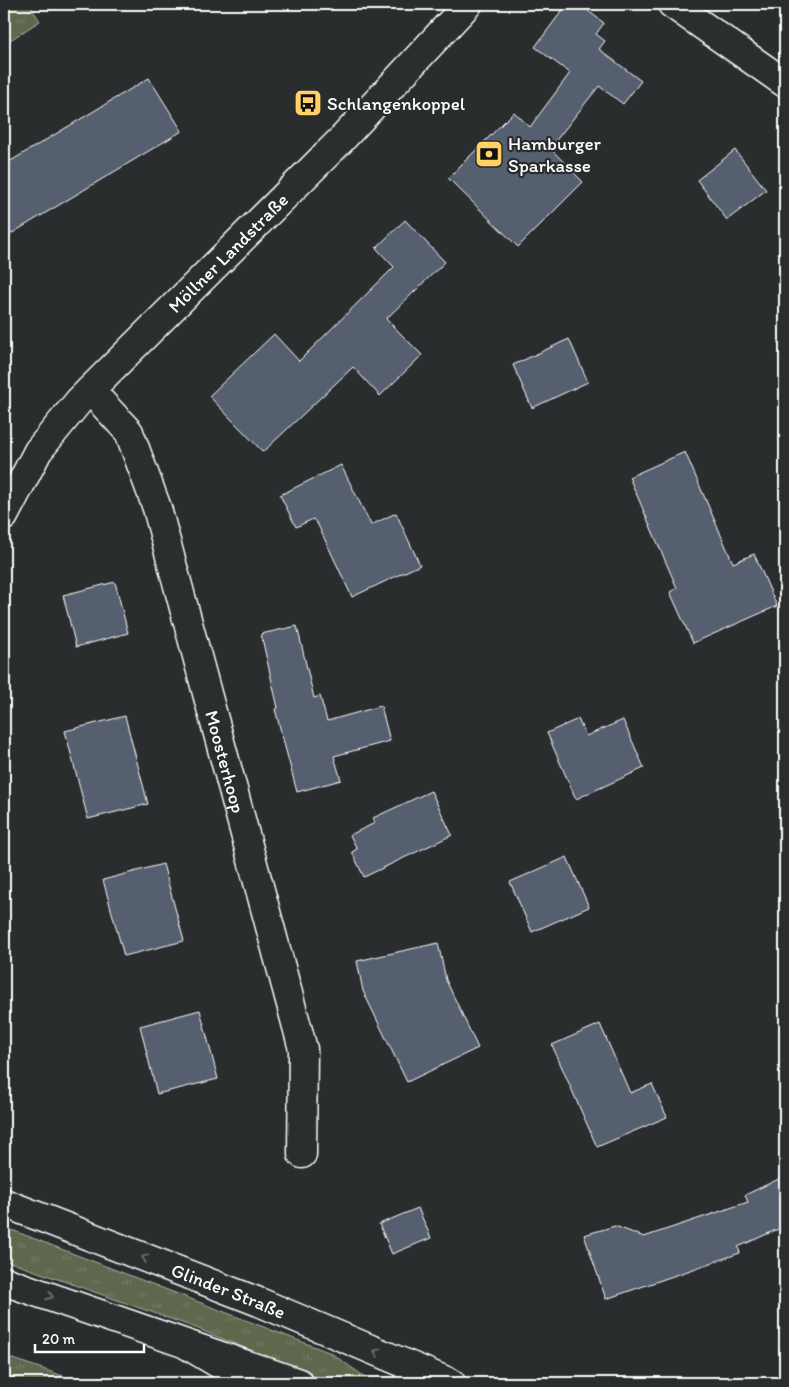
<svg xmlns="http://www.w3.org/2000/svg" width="789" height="1387" viewBox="0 0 789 1387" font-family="Itim,sans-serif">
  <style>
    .grass { fill: url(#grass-tufts); stroke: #aeb3a6 }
    .building { fill: #565e6f; stroke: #fff }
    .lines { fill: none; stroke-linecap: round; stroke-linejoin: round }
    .minor-casing { stroke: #fff; stroke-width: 31 }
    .major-casing { stroke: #fff; stroke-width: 31 }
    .highway-casing { stroke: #fff; stroke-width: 31 }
    .minor { stroke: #2a2d2e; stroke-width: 28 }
    .major { stroke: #2a2d2e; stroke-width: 28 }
    .highway { stroke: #2a2d2e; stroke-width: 28 }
    .oneway { stroke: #6a6c6d }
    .labels { text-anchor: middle; stroke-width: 4.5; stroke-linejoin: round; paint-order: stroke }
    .poi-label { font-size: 19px; fill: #fff; stroke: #2a2d2e; text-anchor: start }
    .street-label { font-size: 19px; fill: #fff; stroke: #2a2d2e }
  </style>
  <defs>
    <pattern id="grass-tufts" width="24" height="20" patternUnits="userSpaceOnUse" patternTransform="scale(1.25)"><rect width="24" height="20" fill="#5d674e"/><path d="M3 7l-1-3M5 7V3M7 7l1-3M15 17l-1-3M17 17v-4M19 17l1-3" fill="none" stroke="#757e69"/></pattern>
  </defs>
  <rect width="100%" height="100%" fill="#2a2d2e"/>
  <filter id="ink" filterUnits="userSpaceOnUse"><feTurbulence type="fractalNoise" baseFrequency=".02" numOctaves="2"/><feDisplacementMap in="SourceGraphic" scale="10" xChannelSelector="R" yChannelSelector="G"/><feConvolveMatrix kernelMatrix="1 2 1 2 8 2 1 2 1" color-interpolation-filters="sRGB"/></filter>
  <g filter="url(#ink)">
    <g class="grass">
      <polygon points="4,4 29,4 40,21 4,44"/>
      <polygon points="4,1227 331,1353 365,1377 371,1383 331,1383 196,1328 4,1260"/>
      <polygon points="4,1356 84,1383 4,1383"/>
    </g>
    <g class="building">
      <polygon points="567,4 579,4 604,23 596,34 605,41 599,49 641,81 623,104 599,86 550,148 583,182 518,247 448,178 514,112 530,127 570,73 535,47"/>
      <polygon points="149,78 182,131 4,238 4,165"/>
      <polygon points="735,150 766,190 727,220 697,180"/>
      <polygon points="405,220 445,262 386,319 422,355 380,396 353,367 263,452 209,396 274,334 299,361 394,267 376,248"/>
      <polygon points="569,339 588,382 532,408 513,365"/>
      <polygon points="685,452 733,563 754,554 777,606 693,643 670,592 677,588 629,477"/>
      <polygon points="341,465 371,525 396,513 420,565 352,597 318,525 313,519 296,527 280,495"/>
      <polygon points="115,582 128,633 76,647 63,595"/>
      <polygon points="297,626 314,698 320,696 327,721 381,706 390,741 334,756 341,780 297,792 275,709 278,708 261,634"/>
      <polygon points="125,716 148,804 88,819 65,731"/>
      <polygon points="578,719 586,736 623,720 644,768 576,799 547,733"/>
      <polygon points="431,791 452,835 364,877 352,852 357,849 350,835 375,823 373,818"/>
      <polygon points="567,857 589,907 532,932 510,882"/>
      <polygon points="163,864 184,941 124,956 103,880"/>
      <polygon points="438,943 446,980 478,1048 407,1082 363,991 357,961"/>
      <polygon points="200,1010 218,1079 157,1094 140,1026"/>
      <polygon points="600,1024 630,1093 652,1084 667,1117 597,1147 552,1045"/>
      <polygon points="785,1176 785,1226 738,1247 740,1253 606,1299 584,1235 615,1226 644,1237 748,1202 745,1195"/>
      <polygon points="418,1208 431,1238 392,1254 379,1224"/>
    </g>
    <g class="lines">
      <defs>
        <g id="minor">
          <polyline points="672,4 785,83"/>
          <path id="s1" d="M90 390 129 432 157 508 303 1049 302 1154"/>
          <path id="s2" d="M4 516 38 451 79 401 342 139 468 4"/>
        </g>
        <g id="major">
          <path id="s3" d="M4 1203 259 1302 451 1383"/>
          <polyline points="4,1281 299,1383"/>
        </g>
        <g id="highway">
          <polyline points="187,1345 251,1383"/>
          <polyline points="408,1383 422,1371"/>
        </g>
      </defs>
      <use href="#minor" class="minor-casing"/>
      <use href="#major" class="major-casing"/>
      <use href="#highway" class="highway-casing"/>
      <use href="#minor" class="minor"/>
      <use href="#major" class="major"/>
      <use href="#highway" class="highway"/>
    </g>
    <defs><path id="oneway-chevron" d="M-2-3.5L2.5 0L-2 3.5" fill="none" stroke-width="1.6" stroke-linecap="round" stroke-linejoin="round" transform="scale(1.25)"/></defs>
    <g class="oneway">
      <use href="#oneway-chevron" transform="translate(145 1258) rotate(-159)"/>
      <use href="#oneway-chevron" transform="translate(50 1296) rotate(19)"/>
      <use href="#oneway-chevron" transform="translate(377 1352) rotate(-157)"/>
    </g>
  </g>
  <defs>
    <symbol id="bus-square" viewBox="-11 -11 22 22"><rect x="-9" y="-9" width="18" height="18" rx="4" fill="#ffd166" stroke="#2a2d2e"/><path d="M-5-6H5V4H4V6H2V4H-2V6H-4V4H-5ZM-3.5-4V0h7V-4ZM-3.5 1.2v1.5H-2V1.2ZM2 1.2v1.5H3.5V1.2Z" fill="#111"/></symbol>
    <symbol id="bank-square" viewBox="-11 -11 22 22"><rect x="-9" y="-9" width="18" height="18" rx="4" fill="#ffd166" stroke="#2a2d2e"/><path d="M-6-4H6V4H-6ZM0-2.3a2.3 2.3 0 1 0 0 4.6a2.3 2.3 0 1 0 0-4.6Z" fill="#111"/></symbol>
  </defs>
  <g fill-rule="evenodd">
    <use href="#bus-square" x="292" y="87" width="32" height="32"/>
    <use href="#bank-square" x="473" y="138" width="32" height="32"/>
  </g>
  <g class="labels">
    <g class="poi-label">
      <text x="327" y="110">Schlangenkoppel</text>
      <text x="508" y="150">Hamburger<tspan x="508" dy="22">Sparkasse</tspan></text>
    </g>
    <g class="street-label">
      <text dy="7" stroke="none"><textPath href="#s2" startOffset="348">Möllner Landstraße</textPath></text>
      <text dy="7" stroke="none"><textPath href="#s1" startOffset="401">Moosterhoop</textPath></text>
      <text dy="7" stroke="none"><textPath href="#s3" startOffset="241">Glinder Straße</textPath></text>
    </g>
  </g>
  <rect width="789" height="1387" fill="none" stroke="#2a2d2e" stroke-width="20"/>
  <rect x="10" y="10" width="769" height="1367" fill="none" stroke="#fff" stroke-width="2" filter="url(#ink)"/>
  <path d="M35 1344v8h109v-8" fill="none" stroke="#ffffff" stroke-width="2.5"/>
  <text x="42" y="1344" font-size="15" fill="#ffffff" stroke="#2a2d2e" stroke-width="4" paint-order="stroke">20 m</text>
</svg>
